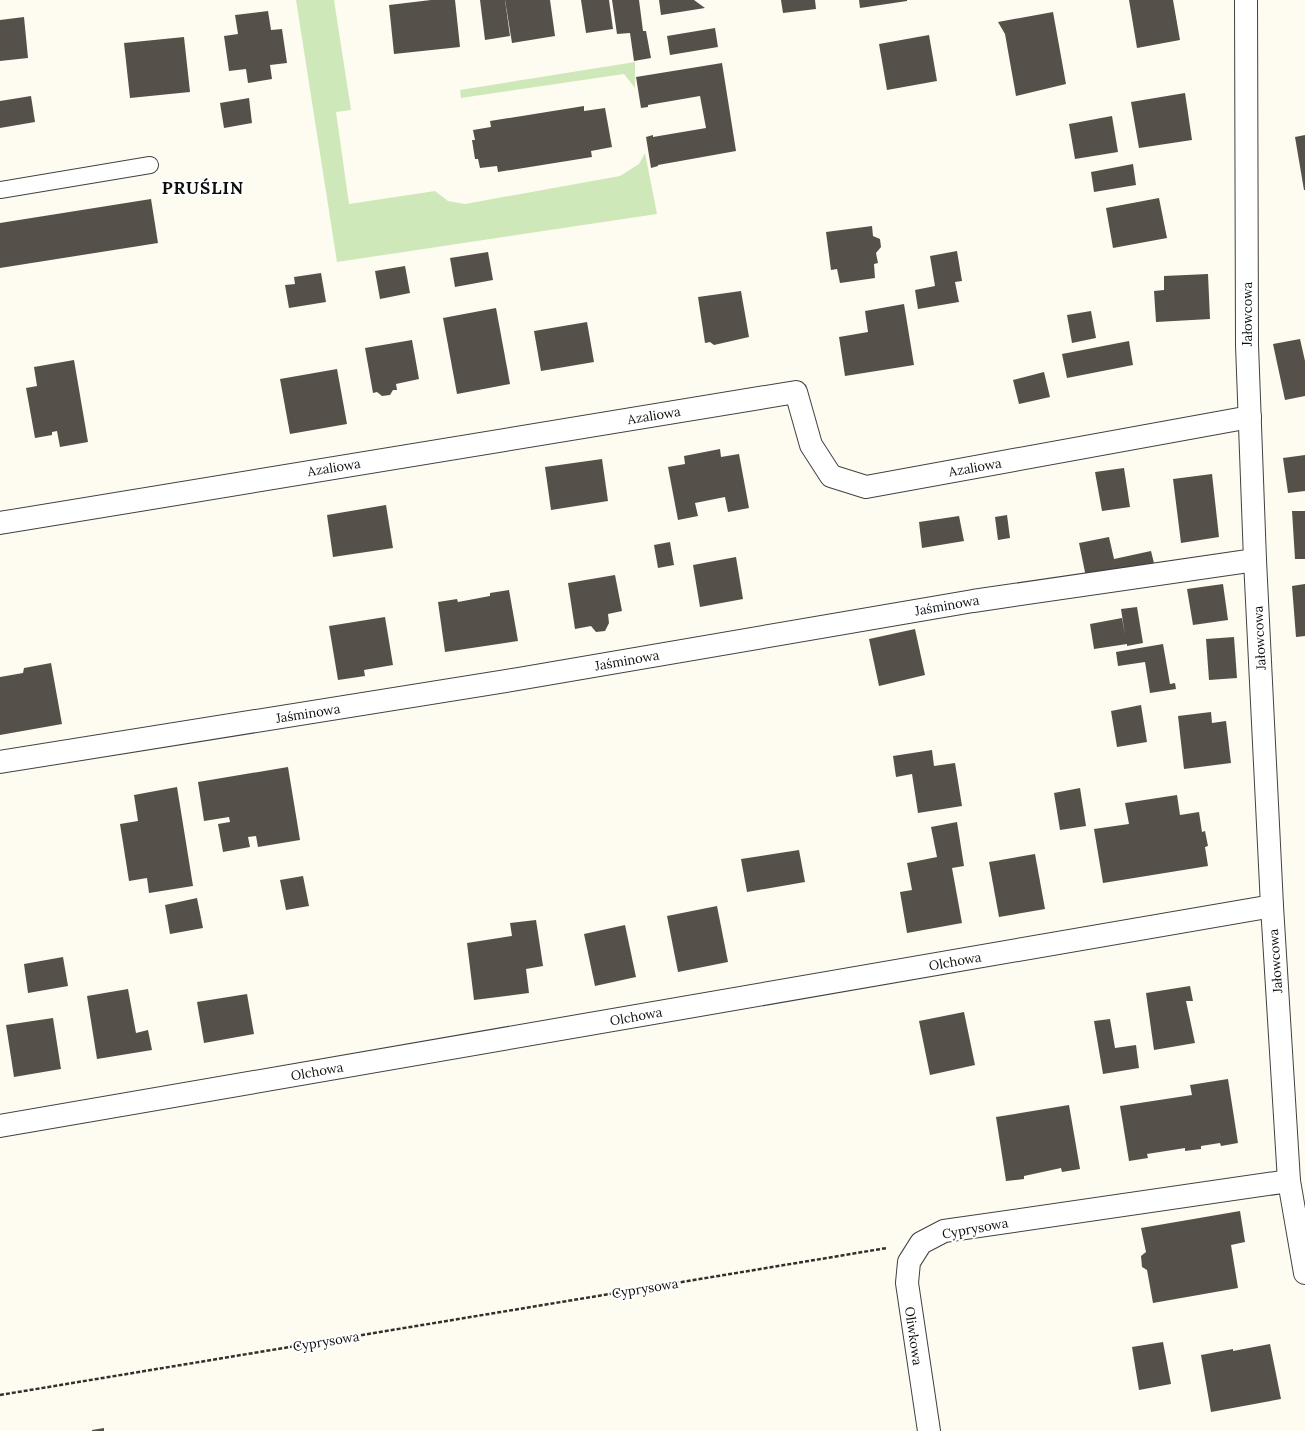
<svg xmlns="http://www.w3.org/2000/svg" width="1305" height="1431" viewBox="0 0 1305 1431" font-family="Lora,serif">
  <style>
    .green { fill: #cfe8ba }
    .building { fill: #56504b }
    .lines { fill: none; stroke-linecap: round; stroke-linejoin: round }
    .lane-casing { stroke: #414141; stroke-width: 18 }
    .street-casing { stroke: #414141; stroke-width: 24 }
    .path { stroke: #303030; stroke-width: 2.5; stroke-dasharray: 4 2; stroke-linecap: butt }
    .lane { stroke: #fff; stroke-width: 16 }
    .street { stroke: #fff; stroke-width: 22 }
    .labels { text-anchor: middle; stroke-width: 4; stroke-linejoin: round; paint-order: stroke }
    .street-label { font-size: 13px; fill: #0e0e0e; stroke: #fff }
    .district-label { font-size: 17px; font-weight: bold; letter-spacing: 1px; fill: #0e0e0e; stroke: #fff }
  </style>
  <rect width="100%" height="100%" fill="#fefcf0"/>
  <g class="green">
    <polygon points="296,0 334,0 351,110 336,112 349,204 435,191 448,201 465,204 620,176 639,164 645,153 657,214 337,262"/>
    <polygon points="635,62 635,88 624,74 461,98 460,90"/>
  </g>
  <g class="building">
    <polygon points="431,0 455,0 460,47 394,54 389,5"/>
    <polygon points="480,0 505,0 510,36 485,40"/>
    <polygon points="505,0 550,0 555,36 512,43"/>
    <polygon points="581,0 609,0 613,29 586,33"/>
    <polygon points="612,0 639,0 643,31 646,31 651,58 634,61 630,33 617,34"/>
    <polygon points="659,0 694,0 705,8 661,15"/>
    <polygon points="781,0 815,0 816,9 783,13"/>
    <polygon points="859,0 907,0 907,1 860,8"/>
    <polygon points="1129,0 1173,0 1180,40 1137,48"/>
    <polygon points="268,11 271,30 282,29 287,63 270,65 272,79 248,83 246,69 229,71 224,36 238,34 235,15"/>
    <polygon points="1053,12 1066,84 1016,96 1005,34 998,22"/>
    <polygon points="24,17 28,58 0,61 0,20"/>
    <polygon points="715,28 718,47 670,55 667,36"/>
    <polygon points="929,35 937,81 887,90 879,44"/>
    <polygon points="184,37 190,92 130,98 124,43"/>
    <polygon points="722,63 736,151 658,165 658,166 651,168 646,137 653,135 653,137 706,128 700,96 648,105 648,107 641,108 636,77"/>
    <polygon points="1185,93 1192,140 1139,148 1131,102"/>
    <polygon points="31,96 35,122 0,128 0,101"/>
    <polygon points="249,98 252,123 224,128 220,103"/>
    <polygon points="584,106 584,111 605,108 612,147 591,151 592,157 498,172 497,166 480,168 478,159 475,159 472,140 475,140 473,130 491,127 490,121"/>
    <polygon points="1112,116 1118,152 1075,159 1069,124"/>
    <polygon points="1305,135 1305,190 1304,190 1295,137"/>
    <polygon points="1133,164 1136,185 1094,192 1091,172"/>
    <polygon points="1159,198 1167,238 1113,248 1106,208"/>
    <polygon points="151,199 158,243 0,268 0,223"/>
    <polygon points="872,226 873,236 880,239 881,247 876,253 878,263 874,264 875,278 840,283 837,269 831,270 826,232"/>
    <polygon points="957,251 962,281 955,282 959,302 918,309 915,290 935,286 930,256"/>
    <polygon points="488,252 493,280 455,287 450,258"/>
    <polygon points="405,266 410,293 380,299 375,271"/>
    <polygon points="321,273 326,302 289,308 285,285 295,284 294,277"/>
    <polygon points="1208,274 1210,319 1156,322 1154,291 1164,290 1164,276"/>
    <polygon points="741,291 749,337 714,345 710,342 705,343 698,297"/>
    <polygon points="904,304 914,365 845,376 839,337 868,332 865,311"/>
    <polygon points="496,308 510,384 457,394 443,318"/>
    <polygon points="1091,311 1096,338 1072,343 1067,315"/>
    <polygon points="587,322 594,362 541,371 534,331"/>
    <polygon points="1300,339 1305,361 1305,396 1285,400 1273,344"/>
    <polygon points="412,340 419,379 396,384 397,390 393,390 390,395 382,396 377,392 373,393 365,348"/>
    <polygon points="1129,341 1133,365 1067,378 1062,354"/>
    <polygon points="74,360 88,442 60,447 57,431 52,432 52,435 35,438 26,388 37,386 34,367"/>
    <polygon points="337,369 347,424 290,434 280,379"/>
    <polygon points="1044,372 1050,397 1019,404 1013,380"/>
    <polygon points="720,449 721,457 739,454 749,508 728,512 725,497 695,503 698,516 678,520 668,467 685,464 684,456"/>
    <polygon points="1305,455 1305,491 1288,493 1283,458"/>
    <polygon points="602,459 608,501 551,510 545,467"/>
    <polygon points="1124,468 1130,507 1102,511 1095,472"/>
    <polygon points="1212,474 1219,537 1181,543 1173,479"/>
    <polygon points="386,505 393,548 333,557 327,515"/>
    <polygon points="1292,511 1305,511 1305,559 1295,559"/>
    <polygon points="1007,515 1010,538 998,540 995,517"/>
    <polygon points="959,516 964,541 922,548 919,522"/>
    <polygon points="1109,537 1114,559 1151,551 1155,567 1087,582 1079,543"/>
    <polygon points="670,542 674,565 658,568 654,545"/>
    <polygon points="736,557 743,599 700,607 693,565"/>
    <polygon points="615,575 622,611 608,614 609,623 605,631 596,632 591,626 575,629 568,583"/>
    <polygon points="1223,584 1228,620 1193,625 1187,589"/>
    <polygon points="1305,584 1305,636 1296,637 1292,586"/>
    <polygon points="509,590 518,641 445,652 438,602 457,599 458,602 490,596 490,593"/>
    <polygon points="1137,607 1143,643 1127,646 1127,644 1094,649 1090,624 1122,618 1125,635 1121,609"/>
    <polygon points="385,617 393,665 364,670 365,676 338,680 329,626"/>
    <polygon points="915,629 925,675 879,686 869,639"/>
    <polygon points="1234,637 1237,678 1209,680 1206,639"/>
    <polygon points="1163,644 1170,684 1175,683 1176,689 1150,693 1145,662 1118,666 1116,652"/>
    <polygon points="51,663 62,724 0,735 0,677 23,673 24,668"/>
    <polygon points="1141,705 1147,742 1117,747 1111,711"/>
    <polygon points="1211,712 1212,723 1226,721 1231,763 1184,769 1178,716"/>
    <polygon points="932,750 934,766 955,763 962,806 918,813 912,774 896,777 893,756"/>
    <polygon points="288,767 300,840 258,847 256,836 248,837 250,847 223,852 218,824 230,822 229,817 204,821 198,782"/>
    <polygon points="177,787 193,886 149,893 147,878 129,881 120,824 138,821 134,795"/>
    <polygon points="1080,788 1086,826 1060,830 1054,793"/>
    <polygon points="1177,795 1180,815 1199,812 1202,832 1205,831 1208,846 1205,847 1208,866 1103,883 1094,829 1129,824 1125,803"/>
    <polygon points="957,822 964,866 952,868 962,923 907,933 900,892 912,890 907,863 937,857 931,827"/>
    <polygon points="799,850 805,882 747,892 741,859"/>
    <polygon points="1035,854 1045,909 999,917 989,862"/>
    <polygon points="303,876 309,906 286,910 280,880"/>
    <polygon points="197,898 203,928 170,934 165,905"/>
    <polygon points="717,906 728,962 678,972 667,916"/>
    <polygon points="536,920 543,966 526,969 529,993 474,1000 467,943 512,936 510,923"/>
    <polygon points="625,925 636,977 595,986 584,934"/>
    <polygon points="63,957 68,986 28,993 24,964"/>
    <polygon points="1190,986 1193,1001 1186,1001 1195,1043 1154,1050 1146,993"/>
    <polygon points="128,989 136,1033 148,1030 152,1050 97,1059 87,996"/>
    <polygon points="247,994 254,1034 204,1043 197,1002"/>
    <polygon points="964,1012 975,1065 930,1075 919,1021"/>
    <polygon points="53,1018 61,1069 14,1077 6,1025"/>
    <polygon points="1110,1019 1115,1048 1136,1045 1139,1068 1103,1074 1094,1021"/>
    <polygon points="1228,1079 1238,1143 1221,1146 1220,1143 1201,1146 1201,1149 1185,1151 1185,1148 1147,1154 1148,1158 1129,1161 1120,1106 1192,1095 1190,1085"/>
    <polygon points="1069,1105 1080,1169 1062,1172 1061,1168 1024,1176 1024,1179 1006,1181 996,1117"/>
    <polygon points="1240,1211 1245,1242 1231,1245 1238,1288 1153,1303 1147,1270 1142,1267 1141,1256 1146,1252 1141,1228"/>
    <polygon points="1163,1342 1171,1384 1139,1390 1132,1347"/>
    <polygon points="1270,1344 1281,1399 1211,1412 1201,1355 1233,1349 1233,1351"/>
    <polygon points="104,1428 104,1431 92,1431 92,1430"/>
  </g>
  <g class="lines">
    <defs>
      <polyline id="lane" points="0,190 150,165"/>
      <g id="street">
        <polyline points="1246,0 1247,345 1255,560 1272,906 1289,1181 1305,1273"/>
        <polyline points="0,523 796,392 811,445 831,476 866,487 1250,417"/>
        <polyline points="0,762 518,679 973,601 1255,560"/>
        <polyline points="0,1126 1272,906"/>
        <polyline points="929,1431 907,1283 909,1262 921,1243 944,1231 1289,1181"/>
      </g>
    </defs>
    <use href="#lane" class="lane-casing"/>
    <use href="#street" class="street-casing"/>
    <polyline class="path" points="0,1395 887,1248"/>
    <use href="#lane" class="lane"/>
    <use href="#street" class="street"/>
  </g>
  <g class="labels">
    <g class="street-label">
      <text transform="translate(1247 314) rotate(-90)" y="5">Jałowcowa</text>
      <text transform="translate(654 415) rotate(-9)" y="5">Azaliowa</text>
      <text transform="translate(334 467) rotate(-9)" y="5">Azaliowa</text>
      <text transform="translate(975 467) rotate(-10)" y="5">Azaliowa</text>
      <text transform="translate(947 605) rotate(-10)" y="5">Jaśminowa</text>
      <text transform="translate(1259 638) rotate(-93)" y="5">Jałowcowa</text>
      <text transform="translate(627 660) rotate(-10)" y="5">Jaśminowa</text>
      <text transform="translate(308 713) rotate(-9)" y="5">Jaśminowa</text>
      <text transform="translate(955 961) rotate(-10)" y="5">Olchowa</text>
      <text transform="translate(1275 961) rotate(-94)" y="5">Jałowcowa</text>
      <text transform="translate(636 1016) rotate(-10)" y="5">Olchowa</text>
      <text transform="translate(317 1071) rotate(-10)" y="5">Olchowa</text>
      <text transform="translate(975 1228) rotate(-10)" y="5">Cyprysowa</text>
      <text transform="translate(645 1288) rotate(-9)" y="5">Cyprysowa</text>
      <text transform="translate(914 1336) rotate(82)" y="5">Oliwkowa</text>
      <text transform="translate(326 1341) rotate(-9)" y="5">Cyprysowa</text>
    </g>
    <g class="district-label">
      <text x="203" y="194">PRUŚLIN</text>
    </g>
  </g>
</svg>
